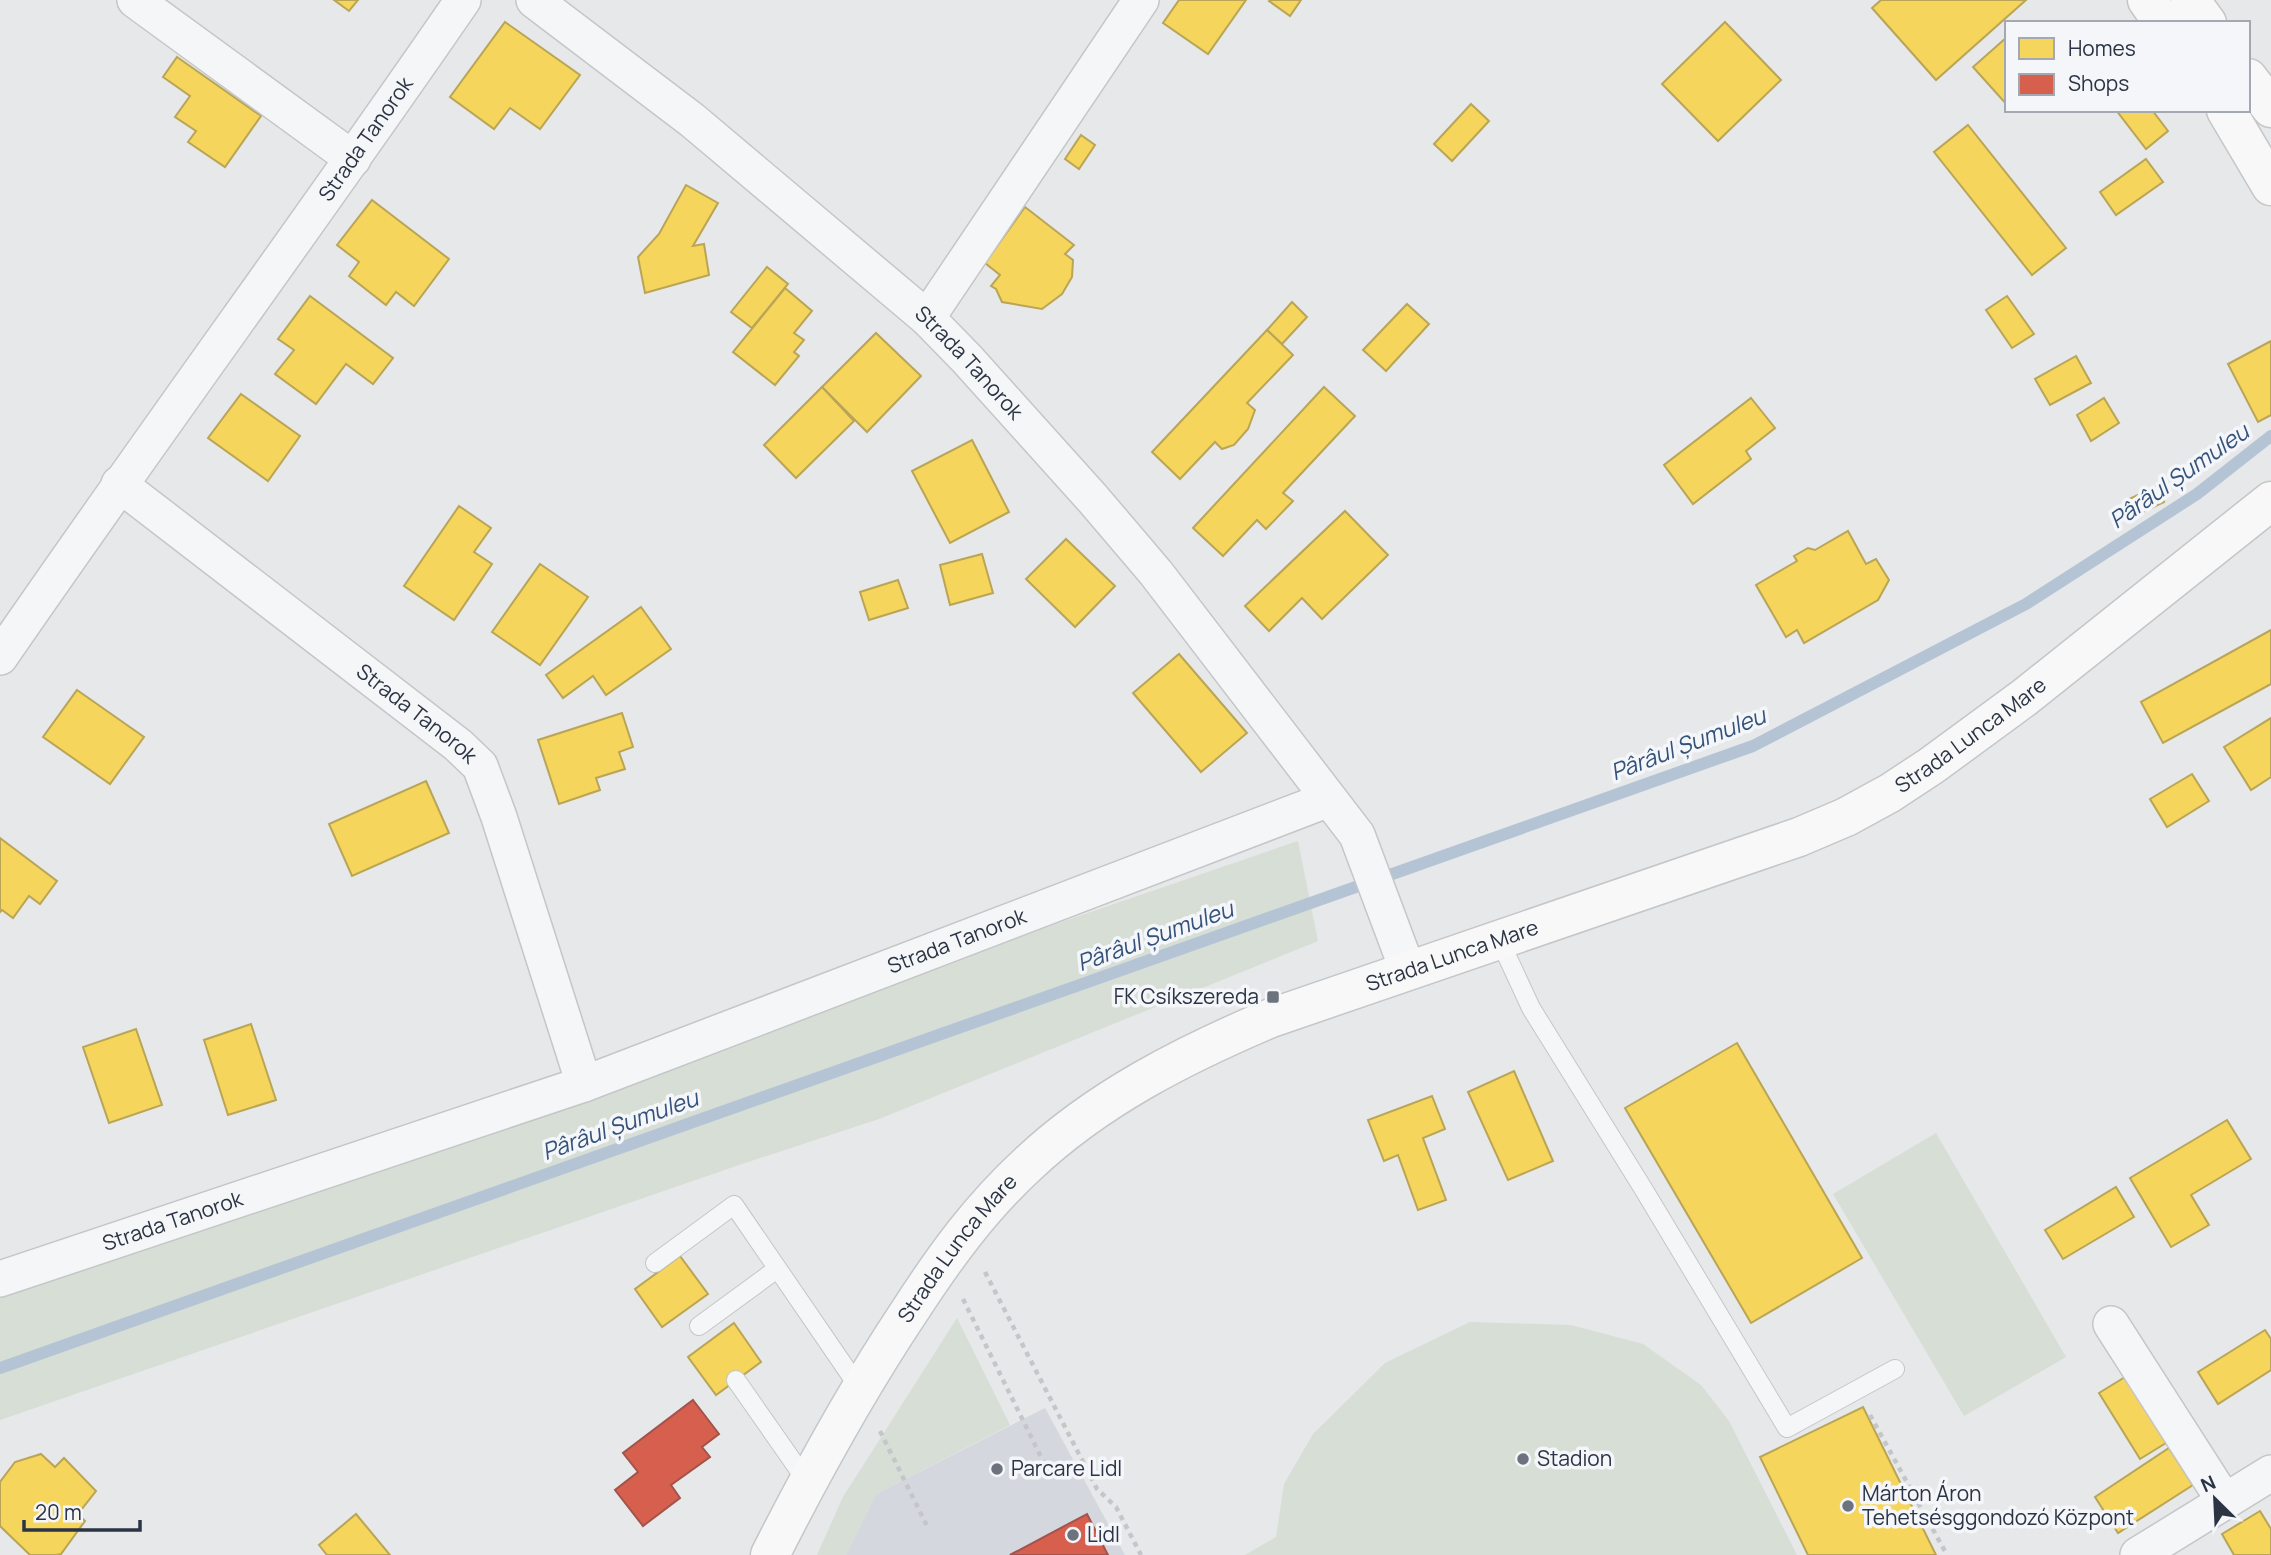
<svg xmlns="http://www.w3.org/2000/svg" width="2271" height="1555" viewBox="0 0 2271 1555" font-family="Manrope,sans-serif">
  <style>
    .built { fill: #d4d7dd }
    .green { fill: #d6ded6 }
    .homes { fill: #f6d55c; stroke: #b9a555; stroke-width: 2 }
    .shops { fill: #d6604d; stroke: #a3534b; stroke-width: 2 }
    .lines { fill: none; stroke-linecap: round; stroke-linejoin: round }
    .stream { stroke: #b4c4d5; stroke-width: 12 }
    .service-casing { stroke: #c4c6c8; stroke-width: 20 }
    .minor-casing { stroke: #c4c6c8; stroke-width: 38 }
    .secondary-casing { stroke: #c4c6c8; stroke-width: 41 }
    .path { stroke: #c5c6ca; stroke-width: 4.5; stroke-dasharray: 5 5; stroke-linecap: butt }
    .service { stroke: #f5f6f7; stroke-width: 18 }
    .minor { stroke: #f5f6f7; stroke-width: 35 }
    .secondary { stroke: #f8f8f8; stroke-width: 38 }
    .poi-dot { fill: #6c737f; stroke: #f4f6f9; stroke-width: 2.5 }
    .labels { text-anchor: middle; stroke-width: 7; stroke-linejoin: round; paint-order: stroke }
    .street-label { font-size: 21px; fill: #2b3445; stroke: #f4f6f9 }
    .poi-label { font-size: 21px; fill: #2b3445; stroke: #f4f6f9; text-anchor: start }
    .water-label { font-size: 23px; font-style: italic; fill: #34527a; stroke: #f4f6f9 }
  </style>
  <rect width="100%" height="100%" fill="#e6e8ea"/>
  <polygon class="built" points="1045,1408 1125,1555 846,1555 876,1494"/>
  <g class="green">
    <polygon points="1298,841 1318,941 879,1119 739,1165 0,1420 0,1285"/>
    <polygon points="1936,1133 2066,1357 1964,1416 1833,1194"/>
    <polygon points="957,1318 1010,1425 876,1494 846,1555 817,1555 843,1497"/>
    <polygon points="1470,1322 1571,1325 1643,1344 1701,1385 1729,1421 1797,1555 1245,1555 1276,1537 1284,1484 1313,1434 1385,1363"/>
  </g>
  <g class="homes">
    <polygon points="334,0 358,0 349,11"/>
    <polygon points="1179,0 1246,0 1208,54 1163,23"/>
    <polygon points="1270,0 1301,0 1290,16 1269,1"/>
    <polygon points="1881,0 2026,0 1936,80 1872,8"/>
    <polygon points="505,22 580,75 540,129 510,108 494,129 450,97"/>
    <polygon points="1725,22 1781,80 1718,141 1662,84"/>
    <polygon points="2007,37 2007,105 1973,67"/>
    <polygon points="177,57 261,116 225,167 188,142 196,131 175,117 190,96 163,77"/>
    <polygon points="1471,104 1489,121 1452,161 1434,144"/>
    <polygon points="2116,110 2152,110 2168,131 2146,149"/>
    <polygon points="1968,125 2066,248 2032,275 1934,152"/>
    <polygon points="1081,135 1095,145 1079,169 1065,159"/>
    <polygon points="2146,159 2163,182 2116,215 2100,192"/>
    <polygon points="686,185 718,203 693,246 704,244 709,275 645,293 638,257 659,234"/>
    <polygon points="372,200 449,259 414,306 396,292 386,305 349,276 359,262 337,245"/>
    <polygon points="1025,207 1074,245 1065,254 1073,260 1072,277 1062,294 1042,309 1002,302 996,289 991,286 1000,275 985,263"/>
    <polygon points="767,267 788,284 752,328 731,312"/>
    <polygon points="785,288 812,311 794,333 804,340 794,352 799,356 775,385 733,352"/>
    <polygon points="310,296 393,358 373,384 346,364 316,404 275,374 294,350 278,339"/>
    <polygon points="2007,296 2034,334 2012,348 1986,310"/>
    <polygon points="1292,302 1307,317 1282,344 1267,330"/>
    <polygon points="1407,304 1429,324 1386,371 1363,350"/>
    <polygon points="1267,330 1293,355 1247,403 1255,410 1248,429 1234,445 1222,449 1215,442 1180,479 1152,452"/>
    <polygon points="876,333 921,376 867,432 822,387"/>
    <polygon points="2271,341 2271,415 2258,422 2228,364"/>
    <polygon points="2076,356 2091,383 2050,405 2035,379"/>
    <polygon points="822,387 854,421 796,478 764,445"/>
    <polygon points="1324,387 1355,416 1283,493 1293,501 1266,529 1257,520 1223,556 1193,528"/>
    <polygon points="241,394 300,436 268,481 208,438"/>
    <polygon points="1751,398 1775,428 1746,451 1751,459 1693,504 1664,465"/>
    <polygon points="2104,398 2119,423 2091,441 2077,415"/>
    <polygon points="972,440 1009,512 950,543 912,471"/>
    <polygon points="2157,486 2164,502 2132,517 2125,501"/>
    <polygon points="459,506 491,528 474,552 492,564 454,620 404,586"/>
    <polygon points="1345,511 1388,555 1322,619 1302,598 1269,631 1245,606"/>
    <polygon points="1848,531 1866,564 1876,559 1889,580 1878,600 1804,643 1797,630 1786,637 1756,585 1797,561 1794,556 1808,548 1815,550"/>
    <polygon points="1066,539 1115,586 1075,627 1026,579"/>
    <polygon points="982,554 993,593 950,605 940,565"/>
    <polygon points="540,564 588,597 540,665 492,632"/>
    <polygon points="898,580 908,608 869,620 860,592"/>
    <polygon points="641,607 671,649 606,695 593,676 563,698 546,675"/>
    <polygon points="2271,630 2271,684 2163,743 2141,702"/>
    <polygon points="1179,654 1247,733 1201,772 1133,693"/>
    <polygon points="77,690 144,737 110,784 43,737"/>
    <polygon points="622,713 633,747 619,752 625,769 596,778 600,790 559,804 538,740"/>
    <polygon points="2271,718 2271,777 2251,790 2224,747"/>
    <polygon points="2192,774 2209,801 2167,827 2150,799"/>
    <polygon points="426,781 449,833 352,876 329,824"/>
    <polygon points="0,838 57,881 40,904 29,896 13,918 2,910 0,912"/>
    <polygon points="251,1024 276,1100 228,1115 204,1040"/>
    <polygon points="136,1029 162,1105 109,1123 83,1047"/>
    <polygon points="1737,1043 1862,1258 1751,1323 1625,1108"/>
    <polygon points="1514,1071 1553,1161 1508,1180 1468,1092"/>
    <polygon points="1432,1096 1445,1129 1423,1138 1446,1200 1418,1210 1398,1155 1384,1161 1368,1120"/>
    <polygon points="2227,1120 2251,1159 2191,1195 2209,1225 2171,1247 2130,1178"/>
    <polygon points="2116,1187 2134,1217 2063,1259 2045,1230"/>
    <polygon points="680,1256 708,1294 662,1327 635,1289"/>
    <polygon points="734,1323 761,1362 716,1395 688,1357"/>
    <polygon points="2265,1330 2271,1339 2271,1370 2218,1404 2198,1372"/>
    <polygon points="2125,1377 2166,1443 2140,1459 2099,1393"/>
    <polygon points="1863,1407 1936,1555 1808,1555 1760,1457"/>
    <polygon points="2169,1448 2193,1485 2118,1533 2095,1497"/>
    <polygon points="41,1454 55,1467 64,1458 96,1491 78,1514 85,1521 61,1554 56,1555 30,1555 0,1526 0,1482 15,1462"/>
    <polygon points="2260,1511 2271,1529 2271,1555 2234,1555 2222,1534"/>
    <polygon points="356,1514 390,1555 327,1555 319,1545"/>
  </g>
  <g class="shops">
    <polygon points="693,1400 719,1434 702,1447 710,1457 671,1485 680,1498 643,1526 615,1490 638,1472 623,1453"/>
    <polygon points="1087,1514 1108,1555 1010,1555"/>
  </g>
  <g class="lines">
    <polyline class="stream" points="0,1368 1753,746 2026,604 2197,494 2271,436"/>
    <defs>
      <g id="service">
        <polyline points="1500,941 1531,1008 1644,1190 1787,1428 1895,1369"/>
        <polyline points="655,1263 734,1205 860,1389"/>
        <polyline points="699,1326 777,1269"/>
        <polyline points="736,1380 808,1483"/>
      </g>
      <g id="minor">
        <polyline points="135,0 353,159"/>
        <path id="s1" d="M534 0 692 120 927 318 967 359 1093 499 1156 573 1357 835 1408 971"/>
        <polyline points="927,318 1141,0"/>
        <path id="s2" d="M119 484 458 745 480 766 499 817 584 1084"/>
        <path id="s3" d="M0 657C152 436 311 221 463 0"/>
        <path id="s4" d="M0 1279 584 1084 1329 799"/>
        <polyline points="2111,1324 2225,1502"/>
        <polyline points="2138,1555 2271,1473"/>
      </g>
      <g id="secondary">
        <polyline points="2147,0 2163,23"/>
        <polyline points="2190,0 2207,23"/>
        <polyline points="2248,78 2271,108"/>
        <polyline points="2226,110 2271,186"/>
        <path id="s5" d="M770 1555C812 1472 857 1390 909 1312 944 1258 980 1208 1028 1164 1098 1098 1184 1055 1271 1018L1799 837 1846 817 1890 793 1931 766 2025 697 2271 501"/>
      </g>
    </defs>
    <use href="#service" class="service-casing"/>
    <use href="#minor" class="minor-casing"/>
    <use href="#secondary" class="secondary-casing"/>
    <g class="path">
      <polyline points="985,1272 1097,1489 1116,1507 1141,1555"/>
      <polyline points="963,1299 1046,1467"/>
      <polyline points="1870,1415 1947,1555"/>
      <polyline points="880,1431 927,1526"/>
    </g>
    <use href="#service" class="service"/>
    <use href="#minor" class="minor"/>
    <use href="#secondary" class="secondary"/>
  </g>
  <g class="poi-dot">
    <rect x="1266" y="990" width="14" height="14" rx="3.5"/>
    <circle cx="1523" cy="1459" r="7"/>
    <circle cx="997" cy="1469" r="7"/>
    <circle cx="1848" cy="1506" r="7"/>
    <circle cx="1073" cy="1535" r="7"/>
  </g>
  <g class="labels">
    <g class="street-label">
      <text dy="7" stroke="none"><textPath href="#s3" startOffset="634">Strada Tanorok</textPath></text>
      <text dy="7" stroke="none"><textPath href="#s1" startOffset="567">Strada Tanorok</textPath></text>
      <text dy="7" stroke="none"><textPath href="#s2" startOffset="376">Strada Tanorok</textPath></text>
      <text dy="7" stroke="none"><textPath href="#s5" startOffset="1514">Strada Lunca Mare</textPath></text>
      <text dy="7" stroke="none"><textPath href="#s4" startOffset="1015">Strada Tanorok</textPath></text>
      <text dy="7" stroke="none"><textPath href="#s5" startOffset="947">Strada Lunca Mare</textPath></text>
      <text dy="7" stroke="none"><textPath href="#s4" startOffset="182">Strada Tanorok</textPath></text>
      <text dy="7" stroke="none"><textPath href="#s5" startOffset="360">Strada Lunca Mare</textPath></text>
    </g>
    <g class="poi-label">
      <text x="1259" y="1004" text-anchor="end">FK Csíkszereda</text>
      <text x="1537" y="1466">Stadion</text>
      <text x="1011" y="1476">Parcare Lidl</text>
      <text x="1862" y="1501">Márton Áron<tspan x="1862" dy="24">Tehetsésggondozó Központ</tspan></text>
      <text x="1087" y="1542">Lidl</text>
    </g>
    <g class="water-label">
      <text transform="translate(2179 476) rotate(-35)" y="8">Pârâul Șumuleu</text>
      <text transform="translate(1688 744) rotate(-21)" y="8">Pârâul Șumuleu</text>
      <text transform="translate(1155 936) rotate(-20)" y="8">Pârâul Șumuleu</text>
      <text transform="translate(620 1125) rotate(-20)" y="8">Pârâul Șumuleu</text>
    </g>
  </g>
  <rect x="2005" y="21" width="245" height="91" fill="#f4f6f9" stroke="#a4a8b1" stroke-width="2"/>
  <rect x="2019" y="38" width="35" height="21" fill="#f6d55c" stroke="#a4a8b1" stroke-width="2"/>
  <text x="2068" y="56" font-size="21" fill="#2b3445">Homes</text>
  <rect x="2019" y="74" width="35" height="21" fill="#d6604d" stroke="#a4a8b1" stroke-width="2"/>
  <text x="2068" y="91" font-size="21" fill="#2b3445">Shops</text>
  <g transform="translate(2215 1499) rotate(336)" stroke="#f4f6f9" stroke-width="5" paint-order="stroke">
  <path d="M0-5L12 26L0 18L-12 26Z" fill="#2b3445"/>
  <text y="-10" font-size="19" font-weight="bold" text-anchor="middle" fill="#2b3445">N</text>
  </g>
  <path d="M24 1520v10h116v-10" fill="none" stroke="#2b3445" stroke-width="3.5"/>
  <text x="35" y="1520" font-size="21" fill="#2b3445" stroke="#f4f6f9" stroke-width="5" paint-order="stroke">20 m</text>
</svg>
